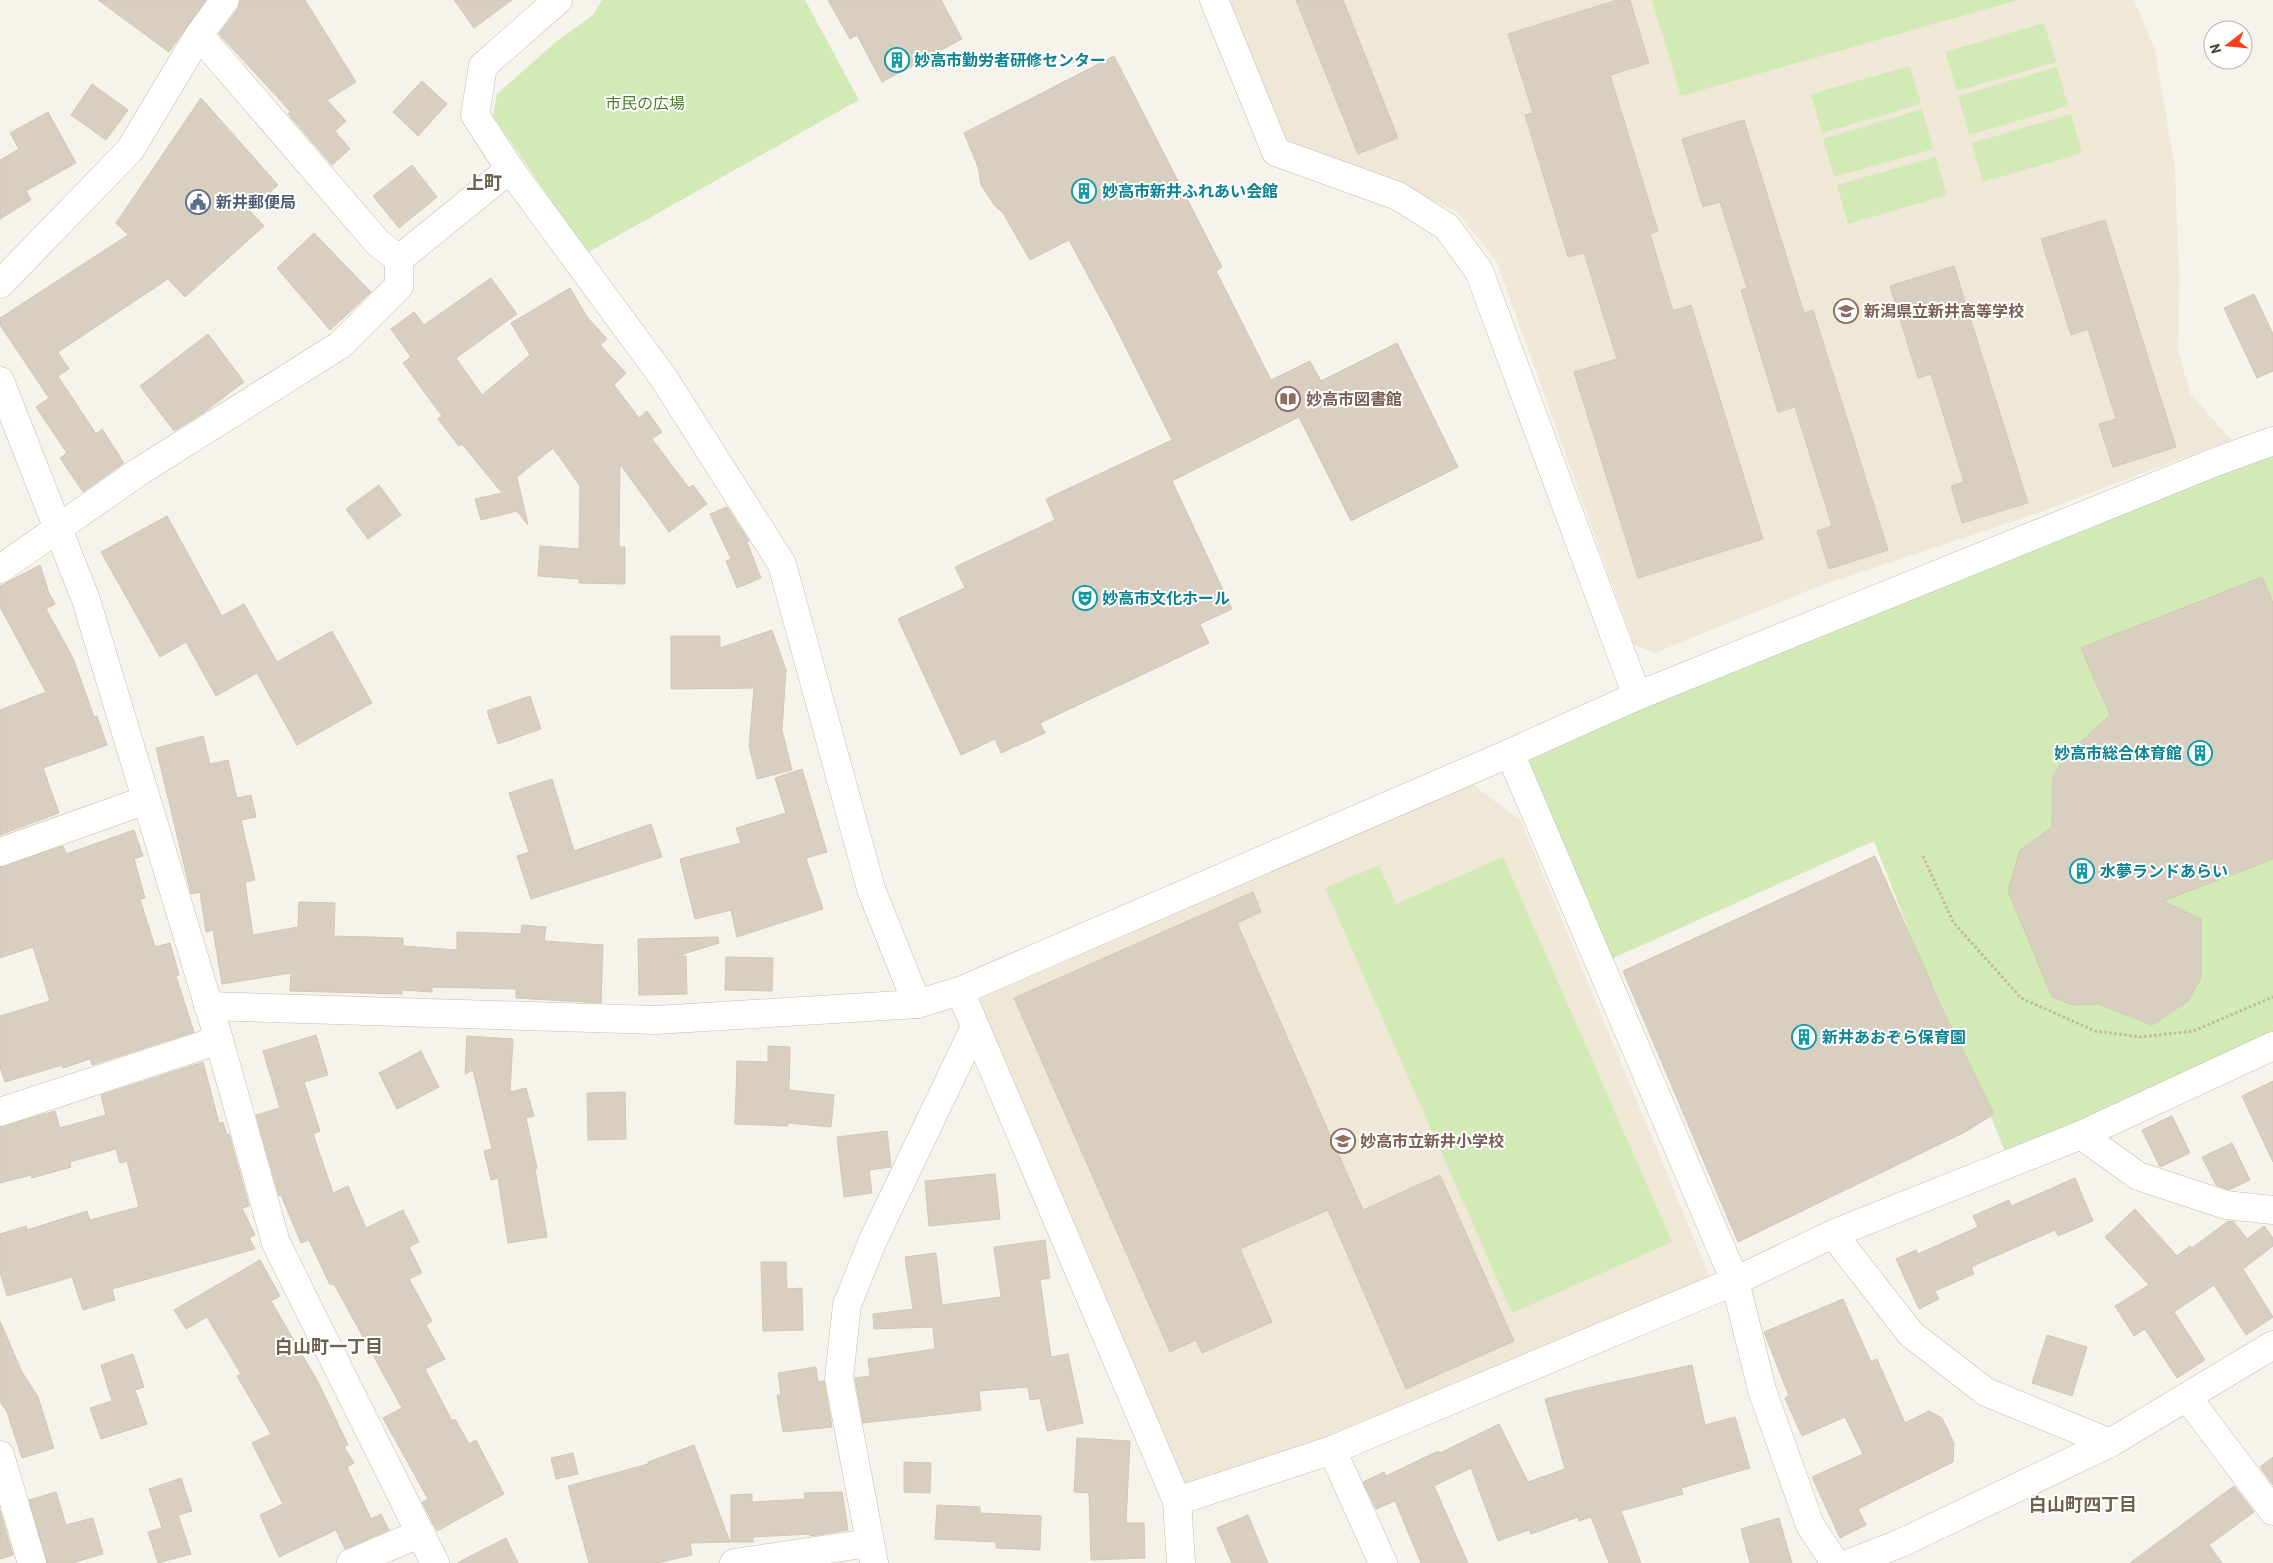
<svg xmlns="http://www.w3.org/2000/svg" width="2273" height="1563" viewBox="0 0 2273 1563" font-family="Barlow,'Noto Sans JP',sans-serif">
  <style>
    .education { fill: #efe8d6 }
    .green { fill: #d2eab5 }
    .building { fill: #d8cfc1; stroke: #d3c7b4 }
    .lines { fill: none; stroke-linecap: round; stroke-linejoin: round }
    .minor-casing { stroke: #c2bbae; stroke-width: 29 }
    .path { stroke: #c4b79f; stroke-width: 3; stroke-dasharray: 2.5 2.5; stroke-linecap: butt }
    .minor { stroke: #fff; stroke-width: 28 }
    .labels { text-anchor: middle; stroke-width: 4; stroke-linejoin: round; paint-order: stroke }
    .culture-label { font-size: 16px; font-weight: bold; fill: #0d838f; stroke: #fff; text-anchor: start }
    .park-label { font-size: 16px; fill: #4a7f2a; stroke: #fff }
    .service-label { font-size: 16px; font-weight: bold; fill: #4e5e75; stroke: #fff; text-anchor: start }
    .education-label { font-size: 16px; font-weight: bold; fill: #785e54; stroke: #fff; text-anchor: start }
    .neighbourhood-label { font-size: 18px; font-weight: bold; fill: #6e6250; stroke: #fff }
  </style>
  <rect width="100%" height="100%" fill="#f6f3ec"/>
  <g class="education">
    <polygon points="1221,0 2134,0 2155,50 2175,169 2179,273 2178,350 2190,393 2231,440 2032,515 1819,586 1655,653 1634,645 1496,260 1456,211 1403,186 1278,141"/>
    <polygon points="1472,784 1521,821 1711,1280 1191,1494 1181,1485 973,1002"/>
  </g>
  <g class="green">
    <polygon points="602,0 805,0 859,100 587,253 493,116 497,94 557,41 593,15"/>
    <polygon points="1652,0 2018,0 1681,96"/>
    <polygon points="2044,23 2056,62 1957,91 1945,52"/>
    <polygon points="1910,66 1921,104 1822,133 1811,94"/>
    <polygon points="2057,67 2068,106 1969,135 1958,96"/>
    <polygon points="1922,109 1933,149 1834,177 1823,139"/>
    <polygon points="2071,114 2082,153 1983,182 1972,143"/>
    <polygon points="1936,157 1947,195 1848,224 1837,185"/>
    <polygon points="2273,441 2273,1045 2010,1163 1968,1062 1916,949 1874,841 1600,964 1510,753"/>
    <polygon points="1503,857 1672,1242 1512,1313 1325,888 1379,865 1396,904"/>
  </g>
  <g class="building">
    <polygon points="98,0 206,0 169,52"/>
    <polygon points="240,0 305,0 356,82 327,100 346,121 335,131 350,149 332,165 288,114 291,112 219,34 238,9"/>
    <polygon points="454,0 512,0 474,28"/>
    <polygon points="828,0 941,0 962,39 882,82 857,35 850,39"/>
    <polygon points="1296,0 1343,0 1398,138 1358,154"/>
    <polygon points="1617,0 1630,0 1649,63 1610,75 1658,231 1650,234 1673,311 1691,305 1763,539 1638,578 1574,372 1617,359 1584,253 1568,257 1525,115 1533,113 1508,34"/>
    <polygon points="1114,56 1222,267 1216,271 1271,380 1310,361 1321,381 1397,343 1458,467 1351,521 1299,417 1172,481 1232,609 1200,624 1209,643 1040,723 1045,733 1001,753 995,739 961,755 898,619 965,588 955,567 1055,520 1046,499 1172,440 1114,324 1069,240 1030,260 1003,213 995,206 981,185 978,167 964,133"/>
    <polygon points="422,81 447,104 418,136 393,112"/>
    <polygon points="92,84 128,110 106,140 71,115"/>
    <polygon points="201,98 278,185 250,211 264,226 185,297 168,279 58,352 69,369 58,376 96,434 102,429 124,463 83,492 60,458 67,453 36,407 49,398 0,325 0,318 128,235 116,223"/>
    <polygon points="48,112 76,163 26,191 31,200 0,219 0,160 19,149 10,133"/>
    <polygon points="1744,120 1804,313 1813,310 1888,550 1829,569 1817,531 1832,526 1795,407 1778,412 1741,290 1747,288 1720,202 1703,207 1682,139"/>
    <polygon points="412,165 437,197 399,228 373,196"/>
    <polygon points="2105,220 2176,447 2113,467 2099,424 2116,419 2088,329 2071,335 2041,239"/>
    <polygon points="314,233 371,292 330,330 277,268"/>
    <polygon points="1954,266 2028,503 1962,523 1951,486 1964,482 1931,374 1918,378 1890,286"/>
    <polygon points="491,278 517,314 456,358 482,395 530,355 511,323 570,288 587,317 607,339 600,345 626,373 614,385 639,418 647,411 662,432 652,439 689,488 693,485 707,504 669,532 620,464 619,547 625,547 625,584 579,583 579,579 538,576 540,546 579,549 580,486 553,448 517,477 528,525 517,511 481,520 475,499 502,493 462,444 459,446 438,419 442,416 403,363 411,357 391,329 414,312 424,325"/>
    <polygon points="2254,294 2273,334 2273,371 2257,378 2224,308"/>
    <polygon points="208,334 244,382 203,413 174,431 140,386"/>
    <polygon points="379,485 401,515 368,539 346,509"/>
    <polygon points="727,507 749,541 747,542 761,578 737,588 726,561 731,559 710,514"/>
    <polygon points="167,516 222,616 244,604 277,662 332,631 372,703 297,745 257,673 216,696 186,642 160,657 101,552"/>
    <polygon points="40,565 49,593 55,604 46,609 73,658 94,717 97,716 107,745 43,768 59,813 0,835 0,710 46,692 0,607 0,586"/>
    <polygon points="2262,577 2273,603 2273,859 2163,901 2201,919 2201,978 2188,1001 2152,1025 2099,1004 2073,1005 2052,997 2008,891 2020,850 2052,827 2053,776 2066,755 2110,715 2081,648"/>
    <polygon points="772,630 786,670 782,730 792,770 757,779 749,746 754,688 671,689 671,636 720,636 720,648"/>
    <polygon points="530,696 541,729 498,744 487,711"/>
    <polygon points="203,736 210,764 228,760 237,798 251,795 256,817 241,820 255,880 245,882 253,935 298,927 299,902 335,903 334,936 403,938 403,946 457,950 457,932 521,934 522,925 546,927 544,941 603,945 601,1003 516,998 516,989 432,987 432,992 402,990 402,994 290,991 291,973 222,984 213,930 206,932 200,892 191,894 156,748"/>
    <polygon points="802,769 827,852 806,858 823,909 737,937 731,910 695,919 680,859 741,843 736,828 786,813 775,778"/>
    <polygon points="552,779 574,851 651,824 662,857 531,899 517,856 529,852 509,793"/>
    <polygon points="134,830 143,856 134,859 145,898 140,899 155,947 170,943 179,975 176,976 194,1032 92,1065 90,1059 63,1068 62,1065 5,1082 0,1067 0,1016 50,1001 33,947 0,958 0,867 63,846 66,854"/>
    <polygon points="1875,856 1944,1012 1994,1114 1965,1132 1738,1242 1623,971"/>
    <polygon points="1253,892 1261,912 1237,923 1363,1210 1440,1175 1514,1341 1406,1389 1328,1210 1240,1249 1272,1322 1202,1353 1196,1340 1170,1352 1014,998"/>
    <polygon points="718,937 719,943 677,956 686,956 687,994 639,995 638,939"/>
    <polygon points="726,957 773,958 772,991 725,990"/>
    <polygon points="316,1035 328,1075 304,1082 320,1131 313,1134 333,1193 348,1186 366,1228 403,1210 419,1242 409,1247 422,1273 409,1279 432,1321 426,1325 445,1359 425,1369 452,1421 455,1419 469,1444 476,1440 504,1494 437,1531 422,1502 428,1499 383,1418 402,1408 334,1284 330,1285 309,1240 301,1243 281,1195 279,1196 256,1115 280,1108 263,1051"/>
    <polygon points="467,1036 513,1039 510,1092 526,1088 534,1116 526,1118 537,1168 535,1169 547,1237 508,1243 498,1178 491,1180 484,1151 492,1149 473,1070 465,1074"/>
    <polygon points="768,1046 790,1047 789,1090 834,1095 831,1127 788,1123 788,1126 735,1124 737,1061 768,1062"/>
    <polygon points="421,1051 439,1087 397,1109 379,1073"/>
    <polygon points="203,1062 219,1123 223,1122 227,1135 229,1134 249,1206 242,1208 255,1235 249,1238 255,1249 112,1289 115,1300 83,1310 72,1277 7,1296 0,1272 0,1234 26,1226 27,1230 87,1211 90,1220 139,1207 127,1161 120,1163 116,1149 70,1162 71,1167 32,1178 31,1175 0,1183 0,1127 55,1111 60,1128 106,1115 101,1095"/>
    <polygon points="2273,1081 2273,1162 2242,1096"/>
    <polygon points="625,1092 626,1139 588,1140 587,1093"/>
    <polygon points="2172,1116 2190,1153 2160,1167 2142,1130"/>
    <polygon points="887,1131 891,1167 869,1170 872,1193 844,1197 837,1137"/>
    <polygon points="2232,1143 2250,1180 2229,1190 2216,1185 2202,1157"/>
    <polygon points="995,1174 1000,1219 929,1226 925,1181"/>
    <polygon points="2075,1178 2093,1221 2058,1236 2055,1230 1971,1267 1974,1274 1935,1291 1939,1299 1919,1309 1896,1259 1916,1250 1918,1254 1978,1227 1973,1216 2009,1200 2011,1206"/>
    <polygon points="2135,1209 2177,1256 2190,1246 2192,1248 2228,1221 2234,1222 2247,1239 2264,1226 2273,1238 2273,1246 2243,1269 2273,1317 2246,1335 2214,1285 2174,1312 2205,1360 2177,1378 2145,1329 2134,1336 2115,1306 2149,1285 2105,1237"/>
    <polygon points="1045,1240 1050,1278 1040,1280 1051,1357 1068,1354 1083,1423 1047,1431 1040,1398 1030,1400 1028,1387 979,1391 981,1410 863,1423 855,1378 870,1376 868,1359 935,1349 933,1327 874,1329 873,1314 913,1309 905,1257 936,1253 942,1305 1001,1297 994,1247"/>
    <polygon points="260,1260 280,1296 271,1301 318,1382 348,1445 344,1447 354,1463 347,1467 371,1519 381,1514 389,1530 345,1549 336,1530 279,1557 260,1515 283,1504 252,1443 271,1434 237,1376 241,1374 207,1317 186,1329 174,1310"/>
    <polygon points="761,1262 786,1262 787,1289 802,1288 803,1330 763,1331"/>
    <polygon points="1843,1299 1871,1362 1877,1359 1905,1423 1929,1411 1942,1418 1954,1443 1953,1462 1858,1509 1866,1525 1840,1538 1812,1477 1863,1454 1845,1417 1802,1436 1785,1398 1789,1396 1764,1332"/>
    <polygon points="0,1321 22,1372 38,1397 54,1448 22,1458 7,1412 0,1402"/>
    <polygon points="2047,1335 2087,1347 2072,1396 2032,1383"/>
    <polygon points="133,1354 144,1387 135,1390 147,1424 101,1439 90,1408 112,1401 101,1365"/>
    <polygon points="1692,1365 1705,1425 1735,1417 1750,1468 1681,1488 1683,1494 1621,1511 1641,1563 1609,1563 1591,1517 1579,1521 1578,1517 1531,1534 1529,1530 1498,1541 1471,1468 1434,1486 1468,1563 1421,1563 1395,1501 1376,1509 1363,1482 1384,1472 1386,1476 1438,1451 1440,1453 1499,1424 1528,1482 1565,1469 1545,1399 1587,1388"/>
    <polygon points="816,1367 818,1382 824,1381 832,1427 783,1432 777,1395 781,1395 778,1373"/>
    <polygon points="1077,1438 1130,1441 1126,1523 1144,1523 1145,1558 1091,1560 1089,1493 1074,1492"/>
    <polygon points="694,1445 730,1542 690,1543 692,1555 657,1563 589,1563 568,1486 648,1464 648,1462"/>
    <polygon points="573,1453 578,1474 556,1479 551,1458"/>
    <polygon points="2273,1457 2273,1485 2260,1467"/>
    <polygon points="904,1462 931,1463 930,1493 904,1492"/>
    <polygon points="181,1478 192,1511 178,1515 191,1554 158,1563 148,1532 162,1528 149,1489"/>
    <polygon points="2234,1486 2254,1512 2209,1545 2222,1563 2130,1563"/>
    <polygon points="56,1492 66,1525 93,1518 103,1554 72,1563 47,1563 29,1500"/>
    <polygon points="842,1492 848,1530 810,1536 810,1534 753,1537 753,1542 731,1542 731,1495 752,1494 752,1502 805,1499 804,1493"/>
    <polygon points="937,1505 980,1507 980,1513 1041,1516 1040,1550 996,1548 996,1542 935,1539"/>
    <polygon points="0,1510 13,1555 0,1559"/>
    <polygon points="1248,1515 1268,1563 1232,1563 1217,1528"/>
    <polygon points="1779,1518 1792,1563 1750,1563 1741,1529"/>
    <polygon points="506,1538 518,1563 457,1563"/>
  </g>
  <g class="lines">
    <defs>
      <g id="minor">
        <polyline points="558,0 483,66 475,115 510,169 663,377 782,564 871,889 917,1004"/>
        <polyline points="1214,0 1276,152 1398,196 1447,227 1479,271 1637,696"/>
        <polyline points="199,35 378,243 399,259"/>
        <polyline points="399,259 510,169"/>
        <polyline points="0,284 130,150 199,35 225,0"/>
        <polyline points="0,381 86,600 219,1040 276,1243 435,1563"/>
        <polyline points="0,569 137,473 340,345 399,286 399,259"/>
        <polyline points="1510,753 1735,1281 1762,1390 1810,1525 1835,1563"/>
        <polyline points="0,852 146,800"/>
        <polyline points="960,991 1177,1501 1181,1563"/>
        <polyline points="208,1006 656,1020 917,1004 960,991 1510,753 1637,696 2218,461 2273,441"/>
        <polyline points="0,1112 219,1040"/>
        <polyline points="2081,1135 2138,1176 2226,1205 2273,1210"/>
        <polyline points="1833,1234 1911,1334 1986,1392 2110,1443"/>
        <polyline points="2187,1397 2273,1511"/>
        <polyline points="1332,1450 1383,1563"/>
        <polyline points="0,1455 32,1563"/>
        <polyline points="1177,1501 1332,1450 1735,1281 1833,1234 2081,1135 2273,1046"/>
        <polyline points="351,1563 421,1533"/>
        <polyline points="734,1563 869,1543"/>
        <polyline points="874,1563 839,1378 847,1305 873,1240 975,1027"/>
        <polyline points="1850,1563 1901,1543 2110,1443 2273,1345"/>
      </g>
    </defs>
    <use href="#minor" class="minor-casing"/>
    <polyline class="path" points="1923,856 1953,922 2021,998 2095,1031 2141,1037 2193,1031 2273,997"/>
    <use href="#minor" class="minor"/>
  </g>
  <defs>
    <symbol id="building-ring" viewBox="-11 -11 22 22"><circle r="9.5" fill="#fff" stroke="#0f9aa8" stroke-width="1.5"/><path d="M-4-6H4V6H1V3H-1V6H-4ZM-2.5-4.3h1.7v1.8h-1.7ZM.8-4.3h1.7v1.8H.8ZM-2.5-1h1.7V.8h-1.7ZM.8-1h1.7V.8H.8Z" fill="#0f9aa8"/></symbol>
    <symbol id="civic-ring" viewBox="-11 -11 22 22"><circle r="9.5" fill="#fff" stroke="#5c6f8a" stroke-width="1.5"/><path d="M-.6-6.5H3V-4.5H.6V-3L4-1V1h2V6H-6V1h2V-1L-.6-3ZM-1.2 2.5V6h2.4V2.5Z" fill="#5c6f8a"/></symbol>
    <symbol id="school-ring" viewBox="-11 -11 22 22"><circle r="9.5" fill="#fff" stroke="#8d6e63" stroke-width="1.5"/><path d="M0-5L7-2L0 1L-7-2ZM-4 1L0 2.5L4 1V4Q0 6-4 4Z" fill="#8d6e63"/></symbol>
    <symbol id="library-ring" viewBox="-11 -11 22 22"><circle r="9.5" fill="#fff" stroke="#8d6e63" stroke-width="1.5"/><path d="M-6-4Q-3-5.5-.7-3.5V5Q-3 3-6 4ZM6-4Q3-5.5 .7-3.5V5Q3 3 6 4Z" fill="#8d6e63"/></symbol>
    <symbol id="theatre-ring" viewBox="-11 -11 22 22"><circle r="9.5" fill="#fff" stroke="#0f9aa8" stroke-width="1.5"/><path d="M-5-5.5Q0-4 5-5.5V0Q5 5 0 6Q-5 5-5 0ZM-3.3-2.5H-1v1.5H-3.3ZM1-2.5H3.3v1.5H1ZM-2.8 1Q0 5.5 2.8 1Z" fill="#0f9aa8"/></symbol>
  </defs>
  <g fill-rule="evenodd">
    <use href="#building-ring" x="883" y="46" width="28" height="28"/>
    <use href="#building-ring" x="1070" y="177" width="28" height="28"/>
    <use href="#civic-ring" x="184" y="188" width="28" height="28"/>
    <use href="#school-ring" x="1832" y="297" width="28" height="28"/>
    <use href="#library-ring" x="1274" y="385" width="28" height="28"/>
    <use href="#theatre-ring" x="1071" y="584" width="28" height="28"/>
    <use href="#building-ring" x="2186" y="739" width="28" height="28"/>
    <use href="#building-ring" x="2068" y="857" width="28" height="28"/>
    <use href="#building-ring" x="1790" y="1023" width="28" height="28"/>
    <use href="#school-ring" x="1329" y="1127" width="28" height="28"/>
  </g>
  <g class="labels">
    <g class="culture-label">
      <text x="914" y="66">妙高市勤労者研修センター</text>
      <text x="1102" y="197">妙高市新井ふれあい会館</text>
      <text x="1102" y="604">妙高市文化ホール</text>
      <text x="2182" y="759" text-anchor="end">妙高市総合体育館</text>
      <text x="2100" y="877">水夢ランドあらい</text>
      <text x="1822" y="1043">新井あおぞら保育園</text>
    </g>
    <g class="park-label">
      <text x="645" y="109">市民の広場</text>
    </g>
    <g class="service-label">
      <text x="216" y="208">新井郵便局</text>
    </g>
    <g class="education-label">
      <text x="1864" y="317">新潟県立新井高等学校</text>
      <text x="1306" y="405">妙高市図書館</text>
      <text x="1360" y="1147">妙高市立新井小学校</text>
    </g>
    <g class="neighbourhood-label">
      <text x="484" y="189">上町</text>
      <text x="329" y="1353">白山町一丁目</text>
      <text x="2083" y="1511">白山町四丁目</text>
    </g>
  </g>
  <g transform="translate(2228 45) rotate(254)"><circle r="24" fill="#ffffff" stroke="#b7b4b0"/>
  <path d="M0-4L9 19L0 12L-9 19Z" fill="#fc3f1d"/>
  <text y="-8" font-size="14" font-weight="bold" text-anchor="middle" fill="#4b4439">N</text>
  </g>
</svg>
